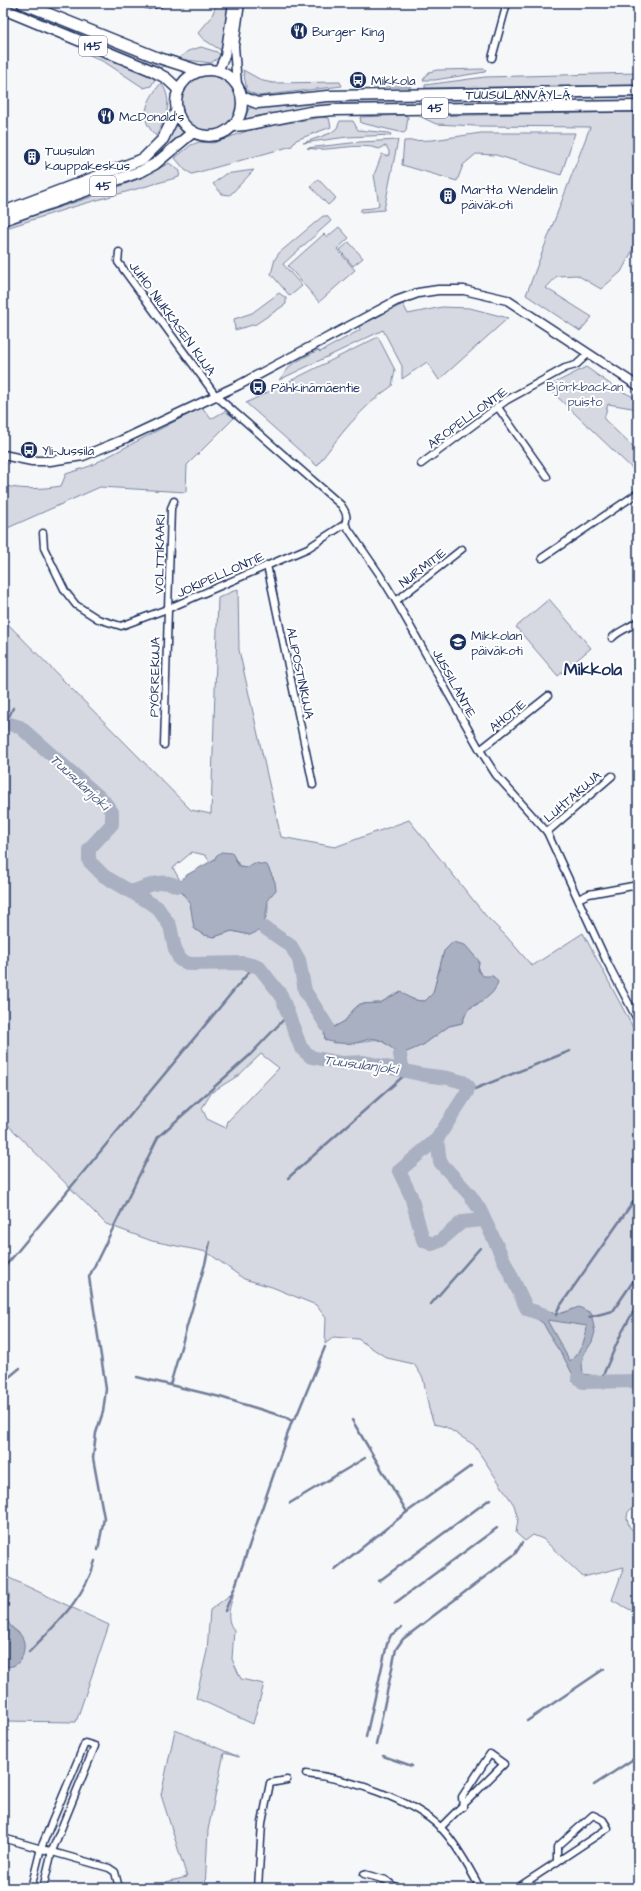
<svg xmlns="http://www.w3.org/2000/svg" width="641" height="1891" viewBox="0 0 641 1891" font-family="'Architects Daughter',sans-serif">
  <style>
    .green { fill: #d6d9e2; stroke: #7884a0; fill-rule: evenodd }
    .water { fill: #a9b0c1; stroke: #707c99; fill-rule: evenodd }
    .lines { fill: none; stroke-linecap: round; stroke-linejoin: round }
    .stream { stroke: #707c99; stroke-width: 2.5 }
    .river { stroke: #a9b0c1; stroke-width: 14 }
    .minor-casing { stroke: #1b2f5e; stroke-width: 9 }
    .tertiary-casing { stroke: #1b2f5e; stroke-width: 11 }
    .primary-casing { stroke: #1b2f5e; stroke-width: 13 }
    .minor { stroke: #fff; stroke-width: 6 }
    .tertiary { stroke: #fff; stroke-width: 8 }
    .primary { stroke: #fff; stroke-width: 10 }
    .labels { text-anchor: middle; stroke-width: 4; stroke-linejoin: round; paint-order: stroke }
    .shield { fill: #fff; stroke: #5f6d8e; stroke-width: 1 }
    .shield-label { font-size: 12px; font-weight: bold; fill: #1b2f5e }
    .poi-label { font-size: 13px; fill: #1b2f5e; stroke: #fff; text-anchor: start }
    .street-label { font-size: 13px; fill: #1b2f5e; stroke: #fff }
    .park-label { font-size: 13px; fill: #4a5a7f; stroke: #fff }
    .water-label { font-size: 14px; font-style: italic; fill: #4d5c81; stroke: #fff }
    .district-label { font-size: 17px; font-weight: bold; fill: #1b2f5e; stroke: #fff }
  </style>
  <rect width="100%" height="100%" fill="#f6f7f9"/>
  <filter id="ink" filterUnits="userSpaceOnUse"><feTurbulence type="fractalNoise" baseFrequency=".025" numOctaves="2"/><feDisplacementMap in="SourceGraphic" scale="8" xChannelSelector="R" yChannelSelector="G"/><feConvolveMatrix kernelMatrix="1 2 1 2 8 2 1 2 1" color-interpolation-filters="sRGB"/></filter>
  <g filter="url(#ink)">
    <g class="green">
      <polygon points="217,3 229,3 222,51 203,39 198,33 211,18"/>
      <polygon points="67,29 87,34 164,65 161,68 66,30"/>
      <polygon points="201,47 217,52 221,56 211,63 178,59 188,51"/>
      <polygon points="87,49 147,74 155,79 151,86 144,88 106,63 86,53"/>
      <polygon points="243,70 263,81 273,83 340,82 342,86 259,96 247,91"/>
      <polygon points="437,70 485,69 486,70 485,72 435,80 423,80 429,72"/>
      <polygon points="638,73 638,85 425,88 425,85 485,77"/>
      <circle cx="209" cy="103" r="28"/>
      <polygon points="371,82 410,85 411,87 371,87"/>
      <path d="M161 83C174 100 166 120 156 136 153 133 149 128 147 123 142 109 152 94 161 83Z"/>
      <polygon points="638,97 638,102 419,104 419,100"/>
      <polygon points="411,99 411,104 335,104 274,113 245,119 249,108 335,100"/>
      <polygon points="638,112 638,207 630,201 638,215 638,240 621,272 601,289 577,275 557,276 546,288 592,317 580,331 526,295 590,127 476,126 436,124 419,116"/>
      <polygon points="404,115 408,117 406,131 404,133 361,123 360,117"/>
      <polygon points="322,117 329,118 331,127 296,140 292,146 192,174 185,170 175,158 191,145 199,142 213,143 247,131 270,126"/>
      <polygon points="340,121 353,121 358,130 390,133 391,135 347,137 303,143 331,133 337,128"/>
      <polygon points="175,123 184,133 167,149 163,144"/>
      <polygon points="481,133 575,133 561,175 496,155 476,154 463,165 457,181 402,165 404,141 433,140"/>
      <path d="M398 140 384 210 361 212V209L373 208 379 205 374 175 382 154 386 156 389 155V151L386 146 382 147 380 149C356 141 331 153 307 148L360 142Z"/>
      <path d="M169 163 180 171 179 177 76 206 3 229V224C59 207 118 192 169 163Z"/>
      <polygon points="254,170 230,195 222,194 213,184 225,174"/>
      <polygon points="318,179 336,198 328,205 310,186"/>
      <polygon points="323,216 327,216 331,221 283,264 302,286 290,296 271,274 275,259 279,253"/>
      <polygon points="339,227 349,238 337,249 355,270 319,302 288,266 324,234 327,237"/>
      <polygon points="349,242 363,258 353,266 340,250"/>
      <polygon points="279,293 286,298 286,304 256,324 235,330 234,319 252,313"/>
      <polygon points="403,304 408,314 442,307 470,308 508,318 439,380 427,362 402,379 402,366 383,330 279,380 292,364 318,350 320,352 360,330 359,326"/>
      <path d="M378 337 395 370 392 386C361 407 339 436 317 466L246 403Z"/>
      <polygon points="586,367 617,389 638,399 638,409 608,404 604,419 638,452 638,474 547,387"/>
      <path d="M202 407 211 419 225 411 234 418 187 465 186 492 100 487 3 530V495L6 486C23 490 43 489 61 486L66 474 90 466Z"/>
      <path d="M238 589 239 650 281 837 335 847 409 820 486 916 506 936 532 966 583 933 638 1037V1502L628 1512 627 1518 629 1526 638 1537V1614L612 1600 624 1567 583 1577 543 1539 533 1535 525 1541 516 1533 518 1519 514 1505 474 1445 446 1427 434 1424 429 1409 423 1378 414 1364 387 1358 358 1339 334 1337 325 1344 326 1318 316 1305 272 1287 244 1279 207 1252 152 1241 106 1224 3 1120V619L191 810 211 814 218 598ZM192 852 205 855 210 862 215 859 237 861 239 866 248 867C258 882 276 902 264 921 261 926 254 931 250 935L232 931 214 937 193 915 190 903 177 886 181 882 173 868ZM444 951 479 961 478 970 483 976 482 1002 468 1009 462 1023 449 1026 423 1045 390 1047C374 1034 372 1042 355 1043 348 1044 341 1042 333 1043L327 1026 334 1027 345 1021 353 1010 360 1004 380 1003 401 991C407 998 415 1001 425 1001L433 993ZM261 1054 279 1068 228 1121 226 1128 207 1119 202 1108 212 1092 239 1075Z"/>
      <polygon points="549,599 591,648 558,676 516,627"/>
      <path d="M3 1575 109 1625 76 1722 3 1721V1666C17 1667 24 1659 22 1645 22 1643 22 1638 21 1636 18 1630 10 1628 8 1622 4 1612 10 1603 9 1594L8 1591 3 1589Z"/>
      <path d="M234 1592C231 1605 224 1618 234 1630L232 1659 241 1679 264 1684 253 1724 196 1698 207 1651 210 1610Z"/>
      <polygon points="175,1730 239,1757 224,1753 208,1830 205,1888 167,1888 166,1882 187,1877 161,1795"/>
    </g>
    <g class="water">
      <path d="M221 852 232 853 239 866 248 867 254 863 267 865 275 882 276 890 268 899C268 909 263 918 265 928L250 935 232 931 214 937 204 935 194 929 190 903 177 886 185 876 215 859 216 856Z"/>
      <path d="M453 942 465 945 479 961 478 970 483 976H493L498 982C493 998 481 1000 470 1008 466 1011 464 1018 462 1023L449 1026 423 1045 400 1055C393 1050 385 1041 377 1039 370 1037 362 1042 355 1043 346 1044 333 1043 325 1040L324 1033 327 1026 334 1027 345 1021 353 1010 360 1004 380 1003 401 991C407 998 415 1001 425 1001L433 993 444 951Z"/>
      <path d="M529 1303 554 1313H562L579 1307 591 1313 595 1332 592 1342 584 1354 582 1363 583 1374 596 1376 595 1387 572 1381 573 1375 564 1358 554 1343 543 1323 524 1311ZM548 1320 587 1326C586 1340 581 1351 570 1361L548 1322Z"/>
      <path d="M3 1589 9 1594C10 1603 4 1612 8 1621 10 1629 18 1631 22 1637 27 1645 23 1661 15 1665 11 1667 7 1667 3 1666Z"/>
    </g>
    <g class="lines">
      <g class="stream">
        <polyline points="6,723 13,708"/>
        <polyline points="467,1092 570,1051"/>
        <polyline points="288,1178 408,1072"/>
        <polyline points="3,1269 254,966"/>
        <polyline points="431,1304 480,1248"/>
        <polyline points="556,1315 558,1309 638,1195"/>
        <polyline points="589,1317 613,1311 638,1274"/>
        <polyline points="137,1377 220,1397 285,1417 292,1421 236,1584 225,1611"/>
        <polyline points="3,1382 20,1368"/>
        <polyline points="600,1382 621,1334 638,1303"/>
        <polyline points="170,1385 205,1264 210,1242"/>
        <polyline points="352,1420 407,1512"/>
        <polyline points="292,1421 297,1415 325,1347"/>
        <polyline points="290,1503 365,1458"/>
        <polyline points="98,1550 104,1518 93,1458 96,1433 103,1412 106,1389 89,1277 158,1137 249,1056 288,1015"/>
        <polyline points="335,1569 407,1512 471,1466"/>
        <polyline points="379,1581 490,1499"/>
        <polyline points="395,1603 497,1528"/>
        <path d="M29 1652C55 1625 85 1598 95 1561"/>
        <polyline points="527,1721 604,1669"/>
        <polyline points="366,1737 387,1644 391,1635 401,1628"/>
        <polyline points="376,1745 396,1649 403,1639 515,1554 522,1543"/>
        <polyline points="383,1756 412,1766"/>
        <polyline points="594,1785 638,1756"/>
      </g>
      <g class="river">
        <polyline points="3,722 20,727 104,801 112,812 112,824 89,849 89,861 104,876 157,907 170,926 175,949 180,960 190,964 244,963 259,967 281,995 301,1048 311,1057 342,1063 364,1062 424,1075 448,1078 463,1082 468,1086 467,1092 437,1139 440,1162 470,1195 480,1210 527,1309 542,1314"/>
        <path d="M131 892C146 887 163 877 177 886"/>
        <polyline points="265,928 291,946 299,960 305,991 327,1026"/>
        <polyline points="400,1055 403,1070"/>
        <polyline points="437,1139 399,1171 411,1196 423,1240 432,1244 440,1241 462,1222 483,1220"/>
        <polyline points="578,1377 583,1382 638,1381"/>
      </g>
      <defs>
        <g id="minor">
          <polyline points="141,3 149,5 161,3"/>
          <polyline points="492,58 507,3"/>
          <path d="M119 252 118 262 216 396 341 505C346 512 348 517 345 524L380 575 396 601 480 750 496 775 547 832 606 960 638 1021"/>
          <polyline points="497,406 547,477"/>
          <polyline points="421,464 507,400 565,368 576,365 588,354"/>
          <polyline points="43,533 44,548 65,591 76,605 98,619 121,626 167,609 308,548 345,524"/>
          <polyline points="542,558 638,493"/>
          <polyline points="267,565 313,785"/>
          <polyline points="396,601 462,549"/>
          <path d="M612 638C619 630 630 628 638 621"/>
          <polyline points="164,745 171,508 174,501"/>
          <polyline points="480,750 548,696"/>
          <polyline points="547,832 612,776"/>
          <polyline points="578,899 589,894 638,885"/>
          <path d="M306 1774C346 1778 413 1799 442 1829 457 1845 470 1869 480 1888"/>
          <polyline points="440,1828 504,1764 490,1754 462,1797 463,1807"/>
          <polyline points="3,1838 109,1868 115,1872 119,1888"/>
          <polyline points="364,1874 386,1880 396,1888"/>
          <polyline points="31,1888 41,1848 85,1743 95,1746 52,1851 43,1888"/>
          <polyline points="258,1888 262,1823 270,1783 287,1780"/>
          <path d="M517 1888C548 1868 578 1848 608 1828L603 1820 593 1815 557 1847V1862"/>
        </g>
        <g id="tertiary">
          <polyline points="218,71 225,56 233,3"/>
          <polyline points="237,85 234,46 240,3"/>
          <polyline points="3,455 32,461 50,461 83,456 122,440 239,385 396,301 418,293 438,290 464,290 507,300 638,386"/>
        </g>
        <g id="primary">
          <polyline points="22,3 156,57 200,71"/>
          <polyline points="3,9 153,71 166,78 179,90"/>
          <circle cx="209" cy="103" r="33"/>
          <polyline points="242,97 257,103 328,96 638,91"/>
          <polyline points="233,126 245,125 310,112 335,110 638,106"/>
          <polyline points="3,212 143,159 163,139 177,110"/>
          <polyline points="3,220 142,171 155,164 193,132"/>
        </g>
      </defs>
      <use href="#minor" class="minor-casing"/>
      <use href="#tertiary" class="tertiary-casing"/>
      <use href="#primary" class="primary-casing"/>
      <use href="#minor" class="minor"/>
      <use href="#tertiary" class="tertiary"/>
      <use href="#primary" class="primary"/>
    </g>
  </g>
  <defs>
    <symbol id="restaurant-disc" viewBox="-11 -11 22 22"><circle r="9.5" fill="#1b2f5e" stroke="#fff"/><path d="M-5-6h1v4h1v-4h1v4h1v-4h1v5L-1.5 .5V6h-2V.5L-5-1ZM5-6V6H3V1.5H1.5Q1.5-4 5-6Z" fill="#fff"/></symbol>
    <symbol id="bus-disc" viewBox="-11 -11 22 22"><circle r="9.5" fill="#1b2f5e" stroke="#fff"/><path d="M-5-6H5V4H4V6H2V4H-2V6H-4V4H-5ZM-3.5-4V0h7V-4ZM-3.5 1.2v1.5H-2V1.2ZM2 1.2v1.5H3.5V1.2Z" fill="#fff"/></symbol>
    <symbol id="building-disc" viewBox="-11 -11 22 22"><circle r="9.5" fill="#1b2f5e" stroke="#fff"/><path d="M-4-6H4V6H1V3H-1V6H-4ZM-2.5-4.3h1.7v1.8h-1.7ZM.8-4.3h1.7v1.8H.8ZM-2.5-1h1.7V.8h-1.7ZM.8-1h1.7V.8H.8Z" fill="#fff"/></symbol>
    <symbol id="school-disc" viewBox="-11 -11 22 22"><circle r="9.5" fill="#1b2f5e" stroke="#fff"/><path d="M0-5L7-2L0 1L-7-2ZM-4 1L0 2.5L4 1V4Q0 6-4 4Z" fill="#fff"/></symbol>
  </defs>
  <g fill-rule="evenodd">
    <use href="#restaurant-disc" x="289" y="21" width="20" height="20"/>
    <use href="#bus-disc" x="348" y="70" width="20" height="20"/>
    <use href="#restaurant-disc" x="96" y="106" width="20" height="20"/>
    <use href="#building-disc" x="22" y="147" width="20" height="20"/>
    <use href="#building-disc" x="438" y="186" width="20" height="20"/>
    <use href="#bus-disc" x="248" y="377" width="20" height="20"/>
    <use href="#bus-disc" x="19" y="440" width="20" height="20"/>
    <use href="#school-disc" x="448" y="632" width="20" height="20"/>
  </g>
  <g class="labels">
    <g class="shield">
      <rect x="79" y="36" width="28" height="20" rx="3"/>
      <rect x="422" y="98" width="26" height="20" rx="3"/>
      <rect x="90" y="176" width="26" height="20" rx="3"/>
    </g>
    <g class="shield-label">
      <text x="93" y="50">145</text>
      <text x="435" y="112">45</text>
      <text x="103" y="190">45</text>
    </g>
    <g class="poi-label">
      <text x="312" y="36">Burger King</text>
      <text x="371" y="85">Mikkola</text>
      <text x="119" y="121">McDonald's</text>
      <text x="45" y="155">Tuusulan<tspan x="45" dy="15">kauppakeskus</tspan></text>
      <text x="461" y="194">Martta Wendelin<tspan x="461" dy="15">päiväkoti</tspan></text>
      <text x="271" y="392">Pähkinämäentie</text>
      <text x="42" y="455">Yli-Jussila</text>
      <text x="471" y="640">Mikkolan<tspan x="471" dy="15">päiväkoti</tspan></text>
    </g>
    <g class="street-label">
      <text x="518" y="99">TUUSULANVÄYLÄ</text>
      <text transform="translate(173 318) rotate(54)" y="5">JUHO NIUKKASEN KUJA</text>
      <text transform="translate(467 417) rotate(-36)" y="5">AROPELLONTIE</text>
      <text transform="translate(159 554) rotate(-89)" y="5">VOLTTIKAARI</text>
      <text transform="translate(422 567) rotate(-38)" y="5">NURMITIE</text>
      <text transform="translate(220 574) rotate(-24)" y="5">JOKIPELLONTIE</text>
      <text transform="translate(301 673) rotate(78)" y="5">ALIPOSTINKUJA</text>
      <text transform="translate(154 677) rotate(-89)" y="5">PYÖRREKUJA</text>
      <text transform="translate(455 683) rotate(61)" y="5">JUSSILANTIE</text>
      <text transform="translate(507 715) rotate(-39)" y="5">AHOTIE</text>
      <text transform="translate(572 796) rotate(-41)" y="5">LUHTAKUJA</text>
    </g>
    <g class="park-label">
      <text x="585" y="391">Björkbackan<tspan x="585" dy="15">puisto</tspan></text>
    </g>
    <g class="water-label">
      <text transform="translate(80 782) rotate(43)" y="5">Tuusulanjoki</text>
      <text transform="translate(361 1064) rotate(8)" y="5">Tuusulanjoki</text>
    </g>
    <g class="district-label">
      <text x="593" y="675">Mikkola</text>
    </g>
  </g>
  <rect width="641" height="1891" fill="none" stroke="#fff" stroke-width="16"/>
  <rect x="8" y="8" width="625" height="1875" fill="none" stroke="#1b2f5e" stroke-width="1.5" filter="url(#ink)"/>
</svg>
